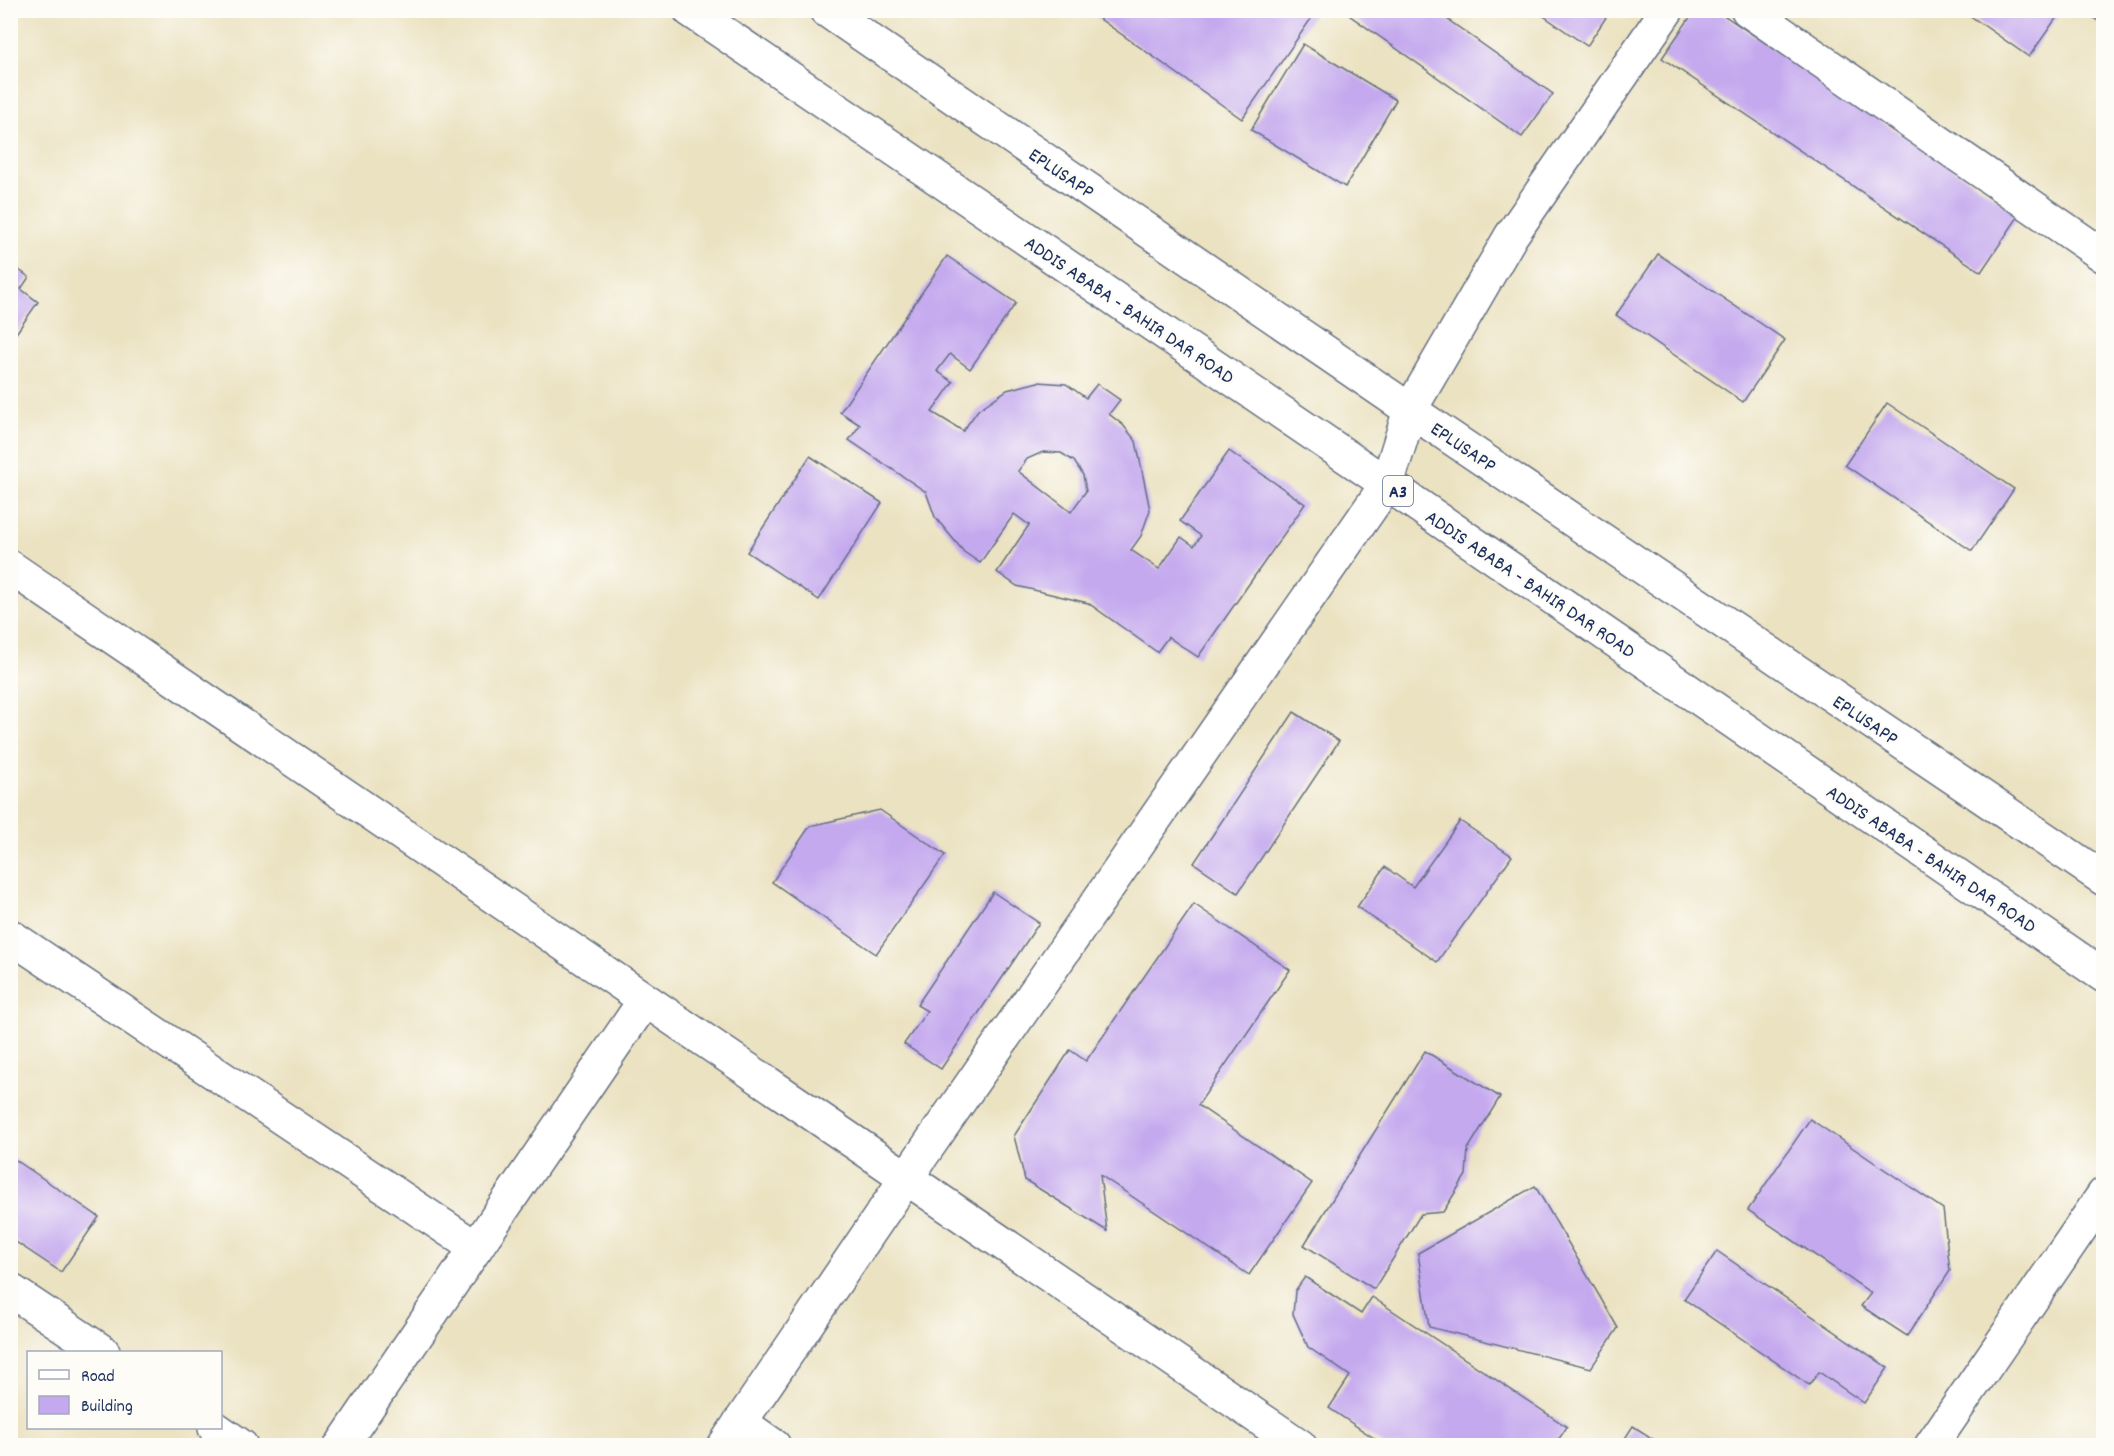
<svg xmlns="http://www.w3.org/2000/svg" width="2114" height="1456" viewBox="0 0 2114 1456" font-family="Dekko,sans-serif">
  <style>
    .building { fill: #c4a9ee; fill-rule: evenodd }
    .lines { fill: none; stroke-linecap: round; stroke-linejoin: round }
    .minor-casing { stroke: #646e81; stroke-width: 36 }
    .highway-casing { stroke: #646e81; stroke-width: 36 }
    .minor { stroke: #fff; stroke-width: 33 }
    .highway { stroke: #fff; stroke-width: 33 }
    .labels { text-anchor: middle; stroke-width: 5; stroke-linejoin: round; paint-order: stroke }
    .shield { fill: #fdfcf7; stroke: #5f6c8c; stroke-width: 1.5 }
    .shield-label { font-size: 18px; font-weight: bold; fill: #1b2f5e }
    .street-label { font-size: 20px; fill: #1b2f5e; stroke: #fdfcf7 }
  </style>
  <rect width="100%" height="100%" fill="#fdfcf7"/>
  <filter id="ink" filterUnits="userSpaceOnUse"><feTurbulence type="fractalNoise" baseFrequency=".0167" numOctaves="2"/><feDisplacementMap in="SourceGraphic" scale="12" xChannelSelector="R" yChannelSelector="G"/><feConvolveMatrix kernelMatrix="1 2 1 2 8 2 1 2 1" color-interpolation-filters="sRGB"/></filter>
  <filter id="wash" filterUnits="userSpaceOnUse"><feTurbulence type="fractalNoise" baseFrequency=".008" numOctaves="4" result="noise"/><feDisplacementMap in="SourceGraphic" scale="24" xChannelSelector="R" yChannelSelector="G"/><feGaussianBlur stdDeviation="1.35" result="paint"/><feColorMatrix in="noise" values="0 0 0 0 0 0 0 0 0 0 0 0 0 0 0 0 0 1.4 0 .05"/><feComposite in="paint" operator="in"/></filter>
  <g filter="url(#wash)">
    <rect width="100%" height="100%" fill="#ebe2c1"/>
    <g id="blocks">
      <g class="building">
        <polygon points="1087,10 1317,10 1242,119"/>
        <polygon points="1353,10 1434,10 1553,94 1522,137 1349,15"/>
        <polygon points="1535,10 1611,10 1587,46"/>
        <polygon points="1695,10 1716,10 2020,214 1981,272 1662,58"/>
        <polygon points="1962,10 2062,10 2029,57"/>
        <polygon points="2082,10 2104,10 2104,25"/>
        <polygon points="1303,44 1396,100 1345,187 1251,130"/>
        <polygon points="1658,254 1785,340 1743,402 1616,315"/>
        <path d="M947 256 1016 303 970 369 950 354 937 371 953 382 932 412 963 431 978 410 1007 390 1038 382 1066 384 1086 398 1097 384 1120 400 1109 414 1123 425 1136 441 1150 510 1141 536 1131 550 1159 569 1181 537 1194 546 1201 536 1180 521 1229 451 1305 504 1198 657 1168 637 1157 652 1088 603 1017 586 997 572 1029 525 1014 514 980 563 964 552 935 517 926 492 849 440 860 425 840 412ZM1043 452 1061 453 1074 461 1083 475 1086 491 1071 512 1018 471 1027 459Z"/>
        <polygon points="10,264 29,277 21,289 38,302 10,342"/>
        <polygon points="1887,403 2014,489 1972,551 1845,465"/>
        <polygon points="810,456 882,503 819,600 747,552"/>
        <polygon points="1294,712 1339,741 1238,893 1194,863"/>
        <polygon points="880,810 945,855 876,954 772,882 810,826"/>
        <polygon points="1460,821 1512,856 1437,962 1357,907 1385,867 1413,887"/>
        <polygon points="993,892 1039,923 941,1069 904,1044 927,1011 917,1005"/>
        <polygon points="1194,904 1290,970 1198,1105 1312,1183 1249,1275 1100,1175 1107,1231 1025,1180 1014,1136 1070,1050 1086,1061"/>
        <polygon points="1425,1051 1500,1097 1468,1149 1466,1175 1443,1212 1421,1214 1374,1289 1304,1245"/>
        <polygon points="1810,1119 1943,1209 1950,1271 1907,1336 1861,1306 1871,1293 1748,1210"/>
        <polygon points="10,1156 99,1217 61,1272 10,1238"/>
        <polygon points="1535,1186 1618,1328 1591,1368 1429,1327 1418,1253"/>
        <polygon points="1717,1251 1888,1368 1864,1403 1819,1372 1809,1385 1684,1299"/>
        <polygon points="1305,1277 1361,1314 1372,1297 1567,1427 1554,1446 1386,1446 1329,1408 1350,1376 1308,1347 1293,1314 1295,1291"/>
        <polygon points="1633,1426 1664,1446 1620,1446"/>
      </g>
    </g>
  </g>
  <g filter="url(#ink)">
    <use href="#blocks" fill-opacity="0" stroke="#646e81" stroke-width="1.5"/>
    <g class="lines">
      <defs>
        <g id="minor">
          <polyline points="1748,10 2104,256"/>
          <polyline points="10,567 1300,1446"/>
          <polyline points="10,936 476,1248"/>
          <polyline points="10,1290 103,1352"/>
          <polyline points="740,1422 774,1446"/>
          <polyline points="215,1428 241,1446"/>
          <polyline points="341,1446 645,1000"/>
          <polyline points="724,1446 907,1177 1387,484 1410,410 1511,236 1667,10"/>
          <polyline points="1931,1446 2104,1194"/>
        </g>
        <g id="highway">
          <polyline points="690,10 1387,484 2104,976"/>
          <polyline points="826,10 1410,410 2104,879"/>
        </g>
      </defs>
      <use href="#minor" class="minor-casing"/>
      <use href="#highway" class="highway-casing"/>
      <use href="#minor" class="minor"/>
      <use href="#highway" class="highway"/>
    </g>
  </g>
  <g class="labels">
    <rect class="shield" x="1383" y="476" width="30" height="30" rx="4.5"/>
    <g class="shield-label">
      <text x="1398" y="497">A3</text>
    </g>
    <g class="street-label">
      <text transform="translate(1062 172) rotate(34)" y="7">EPLUSAPP</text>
      <text transform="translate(1130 309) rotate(34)" y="7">ADDIS ABABA - BAHIR DAR ROAD</text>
      <text transform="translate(1464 446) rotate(34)" y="7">EPLUSAPP</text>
      <text transform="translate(1531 583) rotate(34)" y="7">ADDIS ABABA - BAHIR DAR ROAD</text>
      <text transform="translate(1866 719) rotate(34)" y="7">EPLUSAPP</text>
      <text transform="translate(1932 858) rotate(34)" y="7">ADDIS ABABA - BAHIR DAR ROAD</text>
    </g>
  </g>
  <rect width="2114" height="1456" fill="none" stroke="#fdfcf7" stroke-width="36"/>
  <rect x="27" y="1351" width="195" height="78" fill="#fdfcf7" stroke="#a3aaba" stroke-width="1.5"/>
  <rect x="39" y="1370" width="30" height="9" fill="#ffffff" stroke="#a3aaba" stroke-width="1.5"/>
  <text x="81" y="1381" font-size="18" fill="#1b2f5e">Road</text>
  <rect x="39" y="1396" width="30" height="18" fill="#c4a9ee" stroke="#a3aaba" stroke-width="1.5"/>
  <text x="81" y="1411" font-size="18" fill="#1b2f5e">Building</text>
</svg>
